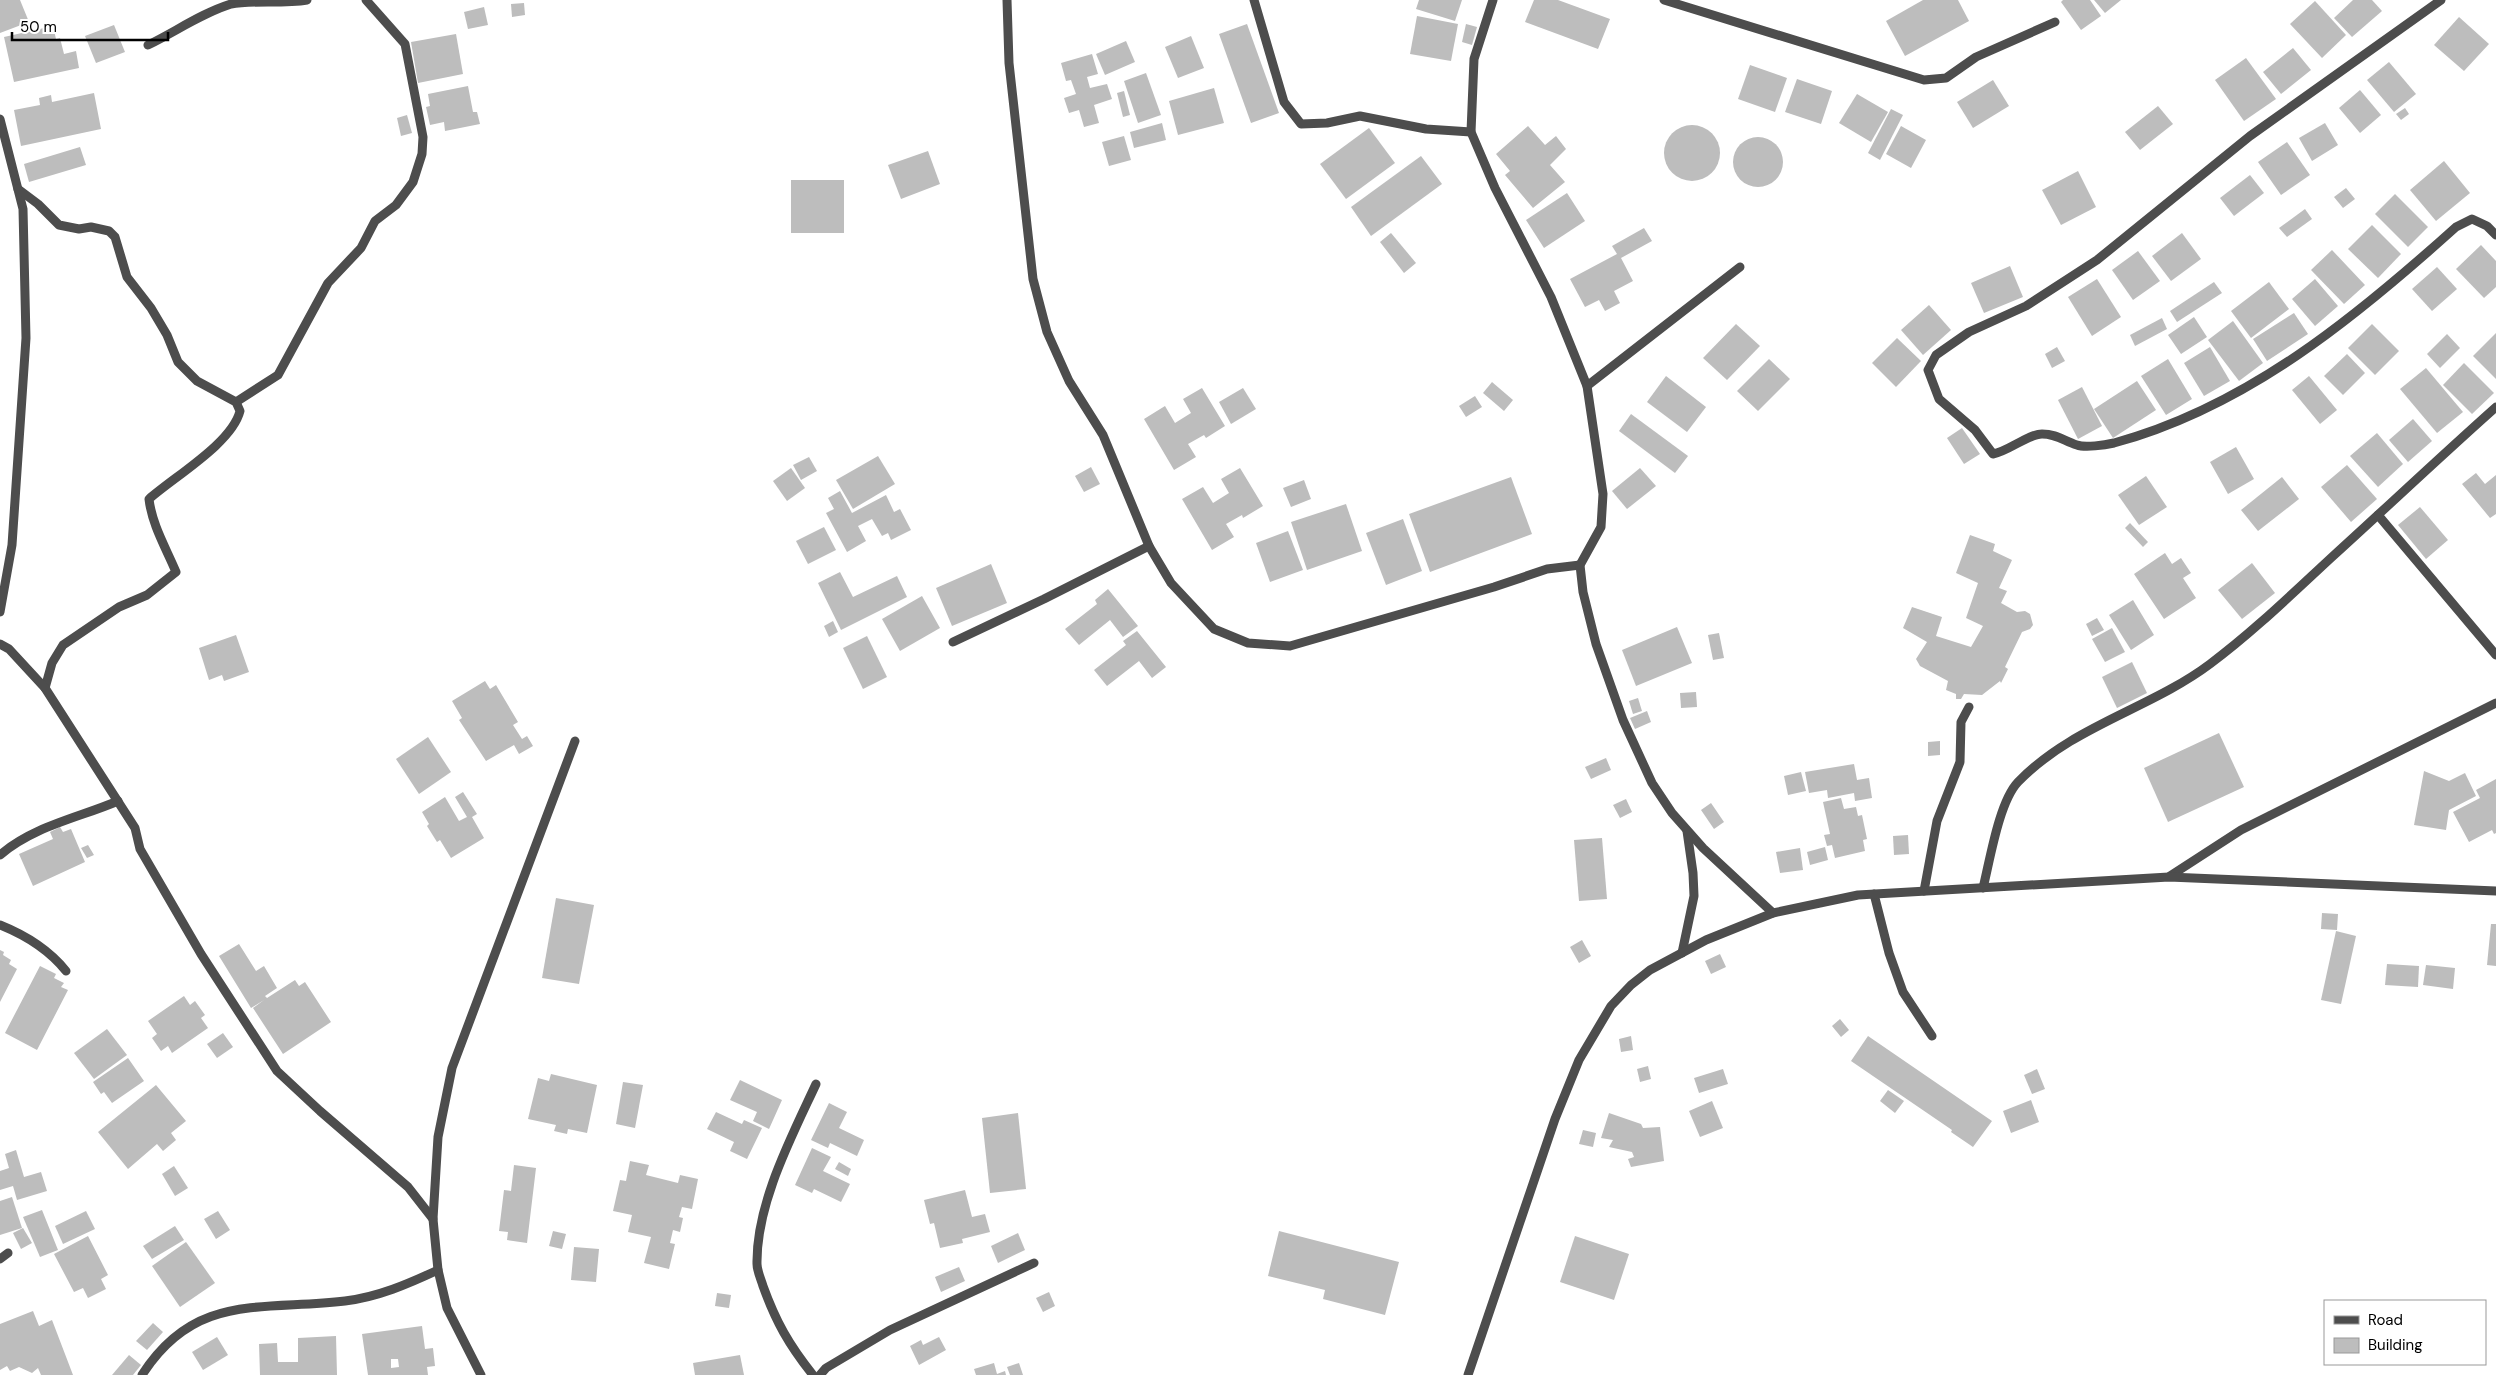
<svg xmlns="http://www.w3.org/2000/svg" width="2496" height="1375" viewBox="0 0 2496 1375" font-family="'DM Sans',sans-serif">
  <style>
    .building { fill: #bdbdbd; fill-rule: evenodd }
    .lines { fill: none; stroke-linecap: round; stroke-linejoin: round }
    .minor { stroke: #4d4d4d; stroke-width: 9 }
  </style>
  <rect width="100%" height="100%" fill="#fff"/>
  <g class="building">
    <polygon points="0,0 20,0 29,22 0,33"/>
    <polygon points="1419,0 1462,0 1455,21 1416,9"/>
    <polygon points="1534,0 1558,0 1610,19 1598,49 1525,22"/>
    <polygon points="1923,0 1958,0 1969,21 1905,56 1886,21"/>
    <polygon points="2063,0 2090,0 2101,16 2081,30 2061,2"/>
    <polygon points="2094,0 2121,0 2105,13"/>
    <polygon points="2353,0 2372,0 2382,11 2352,37 2334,18"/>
    <polygon points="2315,1 2346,35 2322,58 2290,24"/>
    <polygon points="524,3 525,15 512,17 511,4"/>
    <polygon points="484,7 488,25 468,29 464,12"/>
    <polygon points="1417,16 1458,24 1451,61 1410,54"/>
    <polygon points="2459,17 2489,44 2464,71 2434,45"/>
    <polygon points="1247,24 1279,113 1251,123 1219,34"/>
    <polygon points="1466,24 1477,27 1472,45 1462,42"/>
    <polygon points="114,25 125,52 96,63 85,36"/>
    <polygon points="53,26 56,39 60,38 64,54 76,51 79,68 14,82 4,37"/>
    <polygon points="456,34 463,74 418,83 411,42"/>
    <polygon points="1191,36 1204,68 1178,78 1165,47"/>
    <polygon points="1126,41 1135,62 1105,75 1096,54"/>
    <polygon points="2293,48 2311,70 2281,94 2263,72"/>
    <polygon points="1092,54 1098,74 1087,77 1090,88 1107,84 1112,99 1094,105 1099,123 1084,127 1079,110 1069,113 1064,98 1076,94 1071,80 1066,81 1061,63"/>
    <polygon points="2246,58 2276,99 2244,121 2215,80"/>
    <polygon points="2389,62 2416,94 2394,112 2367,80"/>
    <polygon points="1750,65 1787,78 1775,112 1738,99"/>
    <polygon points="1146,73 1161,115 1138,123 1124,81"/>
    <polygon points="1797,79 1832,91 1821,124 1785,112"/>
    <polygon points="1993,80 2009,106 1973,128 1957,102"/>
    <polygon points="468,86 473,112 477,112 480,124 445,131 444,122 430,125 426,107 430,106 428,94"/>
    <polygon points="1214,88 1224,123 1178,135 1169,101"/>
    <polygon points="2360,90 2381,115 2360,133 2339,108"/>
    <polygon points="1124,91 1130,115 1123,117 1117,93"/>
    <polygon points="94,93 101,129 21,146 14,110 40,105 39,98 51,95 52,102"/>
    <polygon points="1857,94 1888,112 1871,142 1839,123"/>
    <polygon points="2158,106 2173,124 2140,150 2125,132"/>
    <polygon points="2405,108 2409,114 2401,120 2396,114"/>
    <polygon points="1891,109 1903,115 1880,160 1868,153"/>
    <polygon points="407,115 412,133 401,136 397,118"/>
    <polygon points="1162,123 1166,140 1134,148 1130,132"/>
    <polygon points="2325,123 2338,145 2312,161 2299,138"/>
    <circle cx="1692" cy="153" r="28"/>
    <polygon points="1528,126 1545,145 1556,136 1566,149 1550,165 1565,182 1533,208 1505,175 1510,171 1496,154"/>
    <polygon points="1901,126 1926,140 1911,168 1886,154"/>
    <polygon points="1369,128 1395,163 1346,199 1320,164"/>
    <polygon points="1124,136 1131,160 1109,166 1102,142"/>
    <circle cx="1758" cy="162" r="25"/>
    <polygon points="2287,142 2310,175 2281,195 2258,162"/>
    <polygon points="80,147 86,165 29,182 24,164"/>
    <polygon points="928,151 940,184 901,199 888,165"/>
    <polygon points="1421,156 1442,184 1371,236 1351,207"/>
    <polygon points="2444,161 2470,193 2436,221 2410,190"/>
    <polygon points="2078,171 2096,207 2061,225 2042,190"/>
    <polygon points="2250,175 2264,193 2234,216 2220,198"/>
    <rect x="791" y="180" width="53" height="53"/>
    <polygon points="2346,188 2355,199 2343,208 2334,197"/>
    <polygon points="1567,193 1585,221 1544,248 1526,220"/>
    <polygon points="2395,194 2428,227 2408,247 2375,214"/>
    <polygon points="2305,209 2312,219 2287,237 2279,228"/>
    <polygon points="2372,225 2401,254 2378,278 2348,249"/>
    <polygon points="1644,228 1652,241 1621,258 1633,281 1614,291 1620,303 1605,311 1599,300 1585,307 1570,279 1617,254 1612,246"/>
    <polygon points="1391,233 1416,263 1404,273 1380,242"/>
    <polygon points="2182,233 2201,259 2171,281 2152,256"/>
    <polygon points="2481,245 2496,261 2496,287 2484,298 2456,269"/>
    <polygon points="2332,250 2365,285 2344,304 2311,270"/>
    <polygon points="2138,251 2160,281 2133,300 2112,270"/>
    <polygon points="2010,266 2023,297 1984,313 1971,283"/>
    <polygon points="2437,267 2457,289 2432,311 2412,289"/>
    <polygon points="2097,279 2121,317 2092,336 2068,297"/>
    <polygon points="2315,279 2338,306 2315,326 2292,299"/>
    <polygon points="2214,282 2222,293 2177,322 2170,311"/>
    <polygon points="2269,282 2289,309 2251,338 2231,311"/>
    <polygon points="1929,305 1951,330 1923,355 1901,330"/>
    <polygon points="2294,313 2308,334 2267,361 2253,339"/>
    <polygon points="2194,317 2207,337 2181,354 2168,335"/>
    <polygon points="2162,318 2167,329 2135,346 2130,335"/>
    <polygon points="2233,321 2263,363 2239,381 2208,340"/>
    <polygon points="1736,324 1760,346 1727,380 1703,358"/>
    <polygon points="2372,324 2399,351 2375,375 2348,348"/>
    <polygon points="2496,333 2496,379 2473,356"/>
    <polygon points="2447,334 2460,348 2440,368 2427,354"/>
    <polygon points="1897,338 1921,361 1896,387 1872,363"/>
    <polygon points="2057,347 2065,361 2052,368 2045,354"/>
    <polygon points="2210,347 2230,381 2204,396 2184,363"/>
    <polygon points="2347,354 2365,373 2343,395 2324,376"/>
    <polygon points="1769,359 1790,379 1758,411 1737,391"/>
    <polygon points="2168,359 2192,399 2166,415 2141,376"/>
    <polygon points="2464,363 2494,393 2472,414 2443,385"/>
    <polygon points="2426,368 2463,412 2437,433 2400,389"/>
    <polygon points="1666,376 1706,407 1687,432 1647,402"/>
    <polygon points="2309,376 2337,410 2320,424 2292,390"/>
    <polygon points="2137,381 2156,410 2113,438 2094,409"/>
    <polygon points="1492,382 1513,400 1504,411 1483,393"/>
    <polygon points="2082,387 2102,426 2078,439 2058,400"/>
    <polygon points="1202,388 1225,426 1206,438 1204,435 1188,444 1196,457 1174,470 1144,419 1165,406 1175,423 1191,413 1183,399"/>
    <polygon points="1243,388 1256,409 1231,424 1219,402"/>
    <polygon points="1475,396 1482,407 1466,417 1459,406"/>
    <polygon points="1631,414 1688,456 1675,473 1619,431"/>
    <polygon points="2413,419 2432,441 2408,462 2389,440"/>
    <polygon points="1962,428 1980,454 1964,464 1947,438"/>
    <polygon points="2377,433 2403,464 2378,487 2350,456"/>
    <polygon points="2236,447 2254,479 2228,494 2210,462"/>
    <polygon points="878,456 895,484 853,509 836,480"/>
    <polygon points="809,457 817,471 801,480 793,465"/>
    <polygon points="2347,465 2377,499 2351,522 2321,487"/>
    <polygon points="1091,467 1100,484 1084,492 1075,476"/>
    <polygon points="791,468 805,488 787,501 773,481"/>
    <polygon points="1240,468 1263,506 1243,518 1242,515 1226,524 1234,537 1212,550 1182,499 1203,487 1213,503 1229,493 1221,479"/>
    <polygon points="1640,468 1656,486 1627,509 1612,491"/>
    <polygon points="2476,473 2485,484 2496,475 2496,514 2490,518 2462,484"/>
    <polygon points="2146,476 2167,507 2139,525 2118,495"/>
    <polygon points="1511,477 1532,534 1430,572 1409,514"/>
    <polygon points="2282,477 2299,499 2258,531 2241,510"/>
    <polygon points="1304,480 1311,499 1291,507 1283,488"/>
    <polygon points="840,491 852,513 886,495 894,512 900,509 911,530 891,540 888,533 882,536 872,519 858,526 866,541 847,552 826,513 834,509 828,498"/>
    <polygon points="1346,504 1362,551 1307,570 1291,522"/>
    <polygon points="2420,507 2448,540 2426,559 2398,525"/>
    <polygon points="1403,519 1422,571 1386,585 1366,533"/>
    <polygon points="2130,523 2148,542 2143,547 2125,528"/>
    <polygon points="824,527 836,550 808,564 796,541"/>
    <polygon points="1288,531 1303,570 1270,582 1256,543"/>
    <polygon points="1970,535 1995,544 1993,551 2012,560 1999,588 2007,591 2001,603 2017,612 2025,611 2030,614 2033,625 2030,629 2022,632 2005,667 2008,669 2001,683 2000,681 1982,695 1964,694 1961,699 1956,699 1956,694 1946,690 1948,681 1920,666 1916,659 1927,642 1903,628 1912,607 1942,617 1936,636 1971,647 1983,626 1966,618 1978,583 1956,573"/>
    <polygon points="2165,553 2172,564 2181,558 2191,573 2183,578 2196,598 2164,619 2134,574"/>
    <polygon points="2252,563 2275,593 2242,619 2218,590"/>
    <polygon points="991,564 1007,603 952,626 936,588"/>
    <polygon points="840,572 853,597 897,576 907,597 841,630 818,583"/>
    <polygon points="1108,589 1138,626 1123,637 1110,620 1079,645 1065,629 1097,604 1095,600"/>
    <polygon points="922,596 940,628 900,651 882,619"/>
    <polygon points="2133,600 2154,635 2131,650 2109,615"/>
    <polygon points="2097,618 2104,630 2092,636 2086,624"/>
    <polygon points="833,621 838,632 829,637 824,626"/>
    <polygon points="1677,627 1692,663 1636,686 1622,650"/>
    <polygon points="2112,628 2125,652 2105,662 2092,639"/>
    <polygon points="1137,631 1166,667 1152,678 1139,661 1107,686 1094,670 1126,645 1123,641"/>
    <polygon points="1719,633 1724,658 1713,660 1708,635"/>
    <polygon points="236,635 249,672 224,681 222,675 209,680 199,648"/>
    <polygon points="867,636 887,677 863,689 843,648"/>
    <polygon points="2132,662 2147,693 2117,708 2102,677"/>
    <polygon points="485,681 490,689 496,685 518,722 513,725 522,739 527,736 533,746 519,754 514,745 486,761 459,720 462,718 452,701"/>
    <polygon points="1696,692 1697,707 1681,708 1680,693"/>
    <polygon points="1638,698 1642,711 1633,714 1629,701"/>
    <polygon points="1647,711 1651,722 1635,729 1630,718"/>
    <polygon points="2219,733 2244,787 2168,822 2144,768"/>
    <polygon points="428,737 451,772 419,794 396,759"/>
    <polygon points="1940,741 1940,755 1928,756 1928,742"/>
    <polygon points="1606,758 1611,770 1591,779 1585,767"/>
    <polygon points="1854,764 1857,780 1869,778 1872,798 1855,801 1854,793 1828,798 1827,790 1809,793 1805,772"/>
    <polygon points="2424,771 2449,781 2465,773 2476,796 2449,810 2446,830 2414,825"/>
    <polygon points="1801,772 1806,791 1788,795 1784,776"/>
    <polygon points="2496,779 2496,833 2494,834 2492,830 2469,842 2453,812 2480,798 2476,790"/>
    <polygon points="463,792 477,814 472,817 484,838 451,858 440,840 437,842 427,826 429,824 422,812 445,797 459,821 467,817 455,797"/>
    <polygon points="1841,798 1844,809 1856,807 1858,816 1862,815 1867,839 1863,840 1865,851 1835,858 1832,845 1827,846 1824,835 1830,834 1823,802"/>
    <polygon points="1626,799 1632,812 1620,818 1613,805"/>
    <polygon points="1711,803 1724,822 1714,829 1701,810"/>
    <polygon points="60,827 63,832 71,829 85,862 33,886 19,854 53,839 50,832"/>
    <polygon points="1908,835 1909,854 1894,855 1893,836"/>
    <polygon points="1602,838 1607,899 1579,901 1574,840"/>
    <polygon points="88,845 94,855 87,858 81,848"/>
    <polygon points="1825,847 1828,860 1810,865 1807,852"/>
    <polygon points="1800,848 1803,870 1780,873 1776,852"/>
    <polygon points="556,898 594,905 579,984 542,978"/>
    <polygon points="2322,913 2338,914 2337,930 2321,929"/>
    <polygon points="2491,924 2496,924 2496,966 2487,965"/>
    <polygon points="2336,931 2356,936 2341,1004 2321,1000"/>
    <polygon points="1582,940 1591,956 1579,963 1570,947"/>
    <polygon points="239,944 256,971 264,966 277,988 265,996 267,998 295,980 299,986 305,982 331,1022 283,1054 253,1008 264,1000 251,1008 219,956"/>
    <polygon points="0,950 4,952 3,955 11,960 9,964 17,969 0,1002"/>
    <polygon points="1720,954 1726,967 1711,974 1705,961"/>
    <polygon points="2387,964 2419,966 2418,987 2385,985"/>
    <polygon points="2426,965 2455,968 2453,989 2423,985"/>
    <polygon points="40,966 56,974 54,978 64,983 61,987 68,990 37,1050 5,1033"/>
    <polygon points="184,996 190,1005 195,1001 205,1015 201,1018 208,1028 172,1053 168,1046 161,1051 152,1038 157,1034 148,1021"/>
    <polygon points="1840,1019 1849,1030 1841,1037 1832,1026"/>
    <polygon points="107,1029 127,1055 94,1079 74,1053"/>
    <polygon points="223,1033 233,1047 217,1058 207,1044"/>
    <polygon points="1631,1036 1633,1050 1621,1052 1619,1039"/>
    <polygon points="1868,1036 1992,1121 1973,1147 1951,1132 1952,1130 1851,1061"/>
    <polygon points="128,1058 144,1081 112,1103 104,1092 101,1094 93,1082"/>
    <polygon points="1648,1066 1651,1079 1640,1082 1637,1069"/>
    <polygon points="1723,1069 1728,1084 1699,1093 1694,1078"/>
    <polygon points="2037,1069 2045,1089 2032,1094 2024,1075"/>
    <polygon points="551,1074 597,1085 587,1133 568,1129 567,1134 554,1131 556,1125 528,1119 538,1078 549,1081"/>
    <polygon points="740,1080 782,1100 769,1129 753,1121 757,1112 730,1100"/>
    <polygon points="623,1082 643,1085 635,1128 616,1124"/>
    <polygon points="156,1085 186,1121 171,1133 176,1140 163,1151 157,1144 128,1169 98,1132"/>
    <polygon points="1888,1090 1904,1101 1895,1113 1880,1101"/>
    <polygon points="2031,1100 2039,1122 2011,1133 2003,1111"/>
    <polygon points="1712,1101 1723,1128 1700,1137 1689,1111"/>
    <polygon points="829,1103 847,1112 839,1128 864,1140 857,1156 830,1143 828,1148 811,1140"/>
    <polygon points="716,1112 742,1124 744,1120 762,1128 747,1159 730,1151 734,1142 707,1129"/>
    <polygon points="1018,1113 1026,1189 990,1193 982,1118"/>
    <polygon points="1609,1113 1641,1124 1643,1128 1660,1127 1664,1161 1631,1167 1628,1159 1634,1157 1632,1152 1609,1147 1613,1140 1601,1138"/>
    <polygon points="1583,1130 1596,1133 1593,1147 1579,1144"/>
    <polygon points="812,1148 831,1157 823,1171 850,1184 841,1202 814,1189 812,1193 795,1185"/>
    <polygon points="16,1150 24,1177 41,1172 47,1191 17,1200 13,1186 0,1190 0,1171 9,1168 5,1154"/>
    <polygon points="630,1161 649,1165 646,1175 678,1183 680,1175 698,1179 692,1209 682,1207 679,1217 683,1218 680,1232 673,1230 670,1243 675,1244 669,1269 644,1263 651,1237 628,1232 632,1215 613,1211 620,1180 626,1181"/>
    <polygon points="839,1162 851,1169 848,1176 835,1169"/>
    <polygon points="514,1165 536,1168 527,1243 507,1240 508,1232 499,1231 504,1190 511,1191"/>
    <polygon points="174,1166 188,1188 175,1196 162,1174"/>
    <polygon points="965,1190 972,1217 985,1214 990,1232 962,1239 963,1243 940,1248 934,1223 930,1224 924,1200"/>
    <polygon points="12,1197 22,1228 0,1235 0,1201"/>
    <polygon points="42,1210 58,1250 40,1257 23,1217"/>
    <polygon points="86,1211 95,1229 63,1244 55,1226"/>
    <polygon points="218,1211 230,1230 216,1239 204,1219"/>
    <polygon points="175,1226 184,1240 152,1259 143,1246"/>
    <polygon points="23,1228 32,1243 21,1249 13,1233"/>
    <polygon points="553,1231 566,1234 562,1249 549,1246"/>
    <polygon points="1279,1231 1399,1262 1385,1315 1323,1299 1325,1290 1268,1276"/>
    <polygon points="1018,1233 1025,1250 998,1263 991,1246"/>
    <polygon points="88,1236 108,1275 101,1279 106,1289 88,1298 83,1288 74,1292 54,1254"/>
    <polygon points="1575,1236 1629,1254 1614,1300 1560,1282"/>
    <polygon points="186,1242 215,1283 180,1307 152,1266"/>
    <polygon points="574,1247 599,1249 596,1282 571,1280"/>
    <polygon points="959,1267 965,1281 941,1292 935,1277"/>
    <polygon points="1049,1292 1055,1306 1043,1312 1036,1298"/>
    <polygon points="717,1293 731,1295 729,1308 715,1306"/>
    <polygon points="33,1311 39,1326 52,1320 73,1375 41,1375 38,1368 32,1373 19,1367 10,1371 7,1366 0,1370 0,1324"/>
    <polygon points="153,1323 163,1332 147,1350 136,1341"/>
    <path d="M422 1326 425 1349 433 1348 435 1366 427 1367 428 1375H368L362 1334ZM391 1359H398L399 1367 391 1368Z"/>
    <polygon points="336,1336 337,1375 260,1375 259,1344 277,1343 278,1362 298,1362 298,1338"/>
    <polygon points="217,1337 228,1355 203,1370 192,1352"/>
    <polygon points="939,1337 946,1350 919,1365 910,1346 921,1340 923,1345"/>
    <polygon points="129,1355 141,1365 133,1375 112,1375"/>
    <polygon points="740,1355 744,1375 695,1375 693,1363"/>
    <polygon points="994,1363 997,1374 1005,1371 1006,1375 976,1375 974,1369"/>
    <polygon points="1019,1363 1023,1375 1010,1375 1007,1367"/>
  </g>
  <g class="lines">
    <g class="minor">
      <polyline points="1007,0 1009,63 1033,279 1047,332 1069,381 1103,435 1149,546 1171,583 1214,629 1248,643 1290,646 1494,587 1547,569 1580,565"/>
      <polyline points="1254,0 1284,102 1301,124 1327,123 1360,116 1426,129 1471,132"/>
      <polyline points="1493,0 1474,59 1471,132 1495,188 1551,297 1587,386 1603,494 1601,527 1580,565 1583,592 1596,644 1623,720 1652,783 1672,813 1703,848 1773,913"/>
      <polyline points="1664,0 1924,80 1946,78 1976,57 2055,22"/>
      <path d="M2441 0 2250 136 2097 260 2026 306 1969 332 1936 355 1928 370 1939 399 1975 430 1993 454C2009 451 2028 434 2042 434 2057 434 2064 441 2077 445 2085 448 2105 445 2114 443 2247 407 2356 317 2456 227L2472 219 2487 226 2496 235"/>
      <path d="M148 45C175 32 202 13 231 4 252 0 284 4 307 0"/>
      <polyline points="0,119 23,209 26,338 12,545 0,612"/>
      <path d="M18 189 38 204 59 225 79 229 91 227 109 231 115 237 127 277 151 308 167 335 178 362 197 381 236 402 240 411C232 443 175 476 149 499 152 525 166 548 176 572L147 595 119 607 63 645 52 663 45 688"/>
      <polyline points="1587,386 1740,267"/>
      <polyline points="236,402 278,375 328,283 361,248 375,221 396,205 413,182 422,154 423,137 405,44 366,0"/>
      <polyline points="2378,515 2496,655"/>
      <polyline points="953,642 1044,599 1149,546"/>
      <polyline points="0,644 9,649 45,688 135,828 140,849 201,954 277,1071 320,1111 408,1187 433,1219"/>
      <path d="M0 855C34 826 78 818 118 801"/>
      <polyline points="2170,876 2241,830 2496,703"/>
      <path d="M1983 888C1990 860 1999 802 2018 782 2072 726 2150 709 2210 664 2253 632 2293 593 2332 557 2387 507 2441 456 2496 407"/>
      <polyline points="1924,891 1937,821 1960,762 1961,722 1969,707"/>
      <polyline points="1874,894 1889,953 1903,992 1932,1036"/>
      <path d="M0 925C25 935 49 950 66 971"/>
      <polyline points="1682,953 1694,896 1693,873 1687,831"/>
      <polyline points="0,1259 8,1253"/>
      <path d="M142 1375C195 1292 262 1311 345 1301 378 1297 408 1284 438 1270"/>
      <polyline points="481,1375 447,1308 438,1270 433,1219 438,1137 452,1068 575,741"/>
      <path d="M813 1375C789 1345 776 1322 763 1286 761 1279 757 1271 757 1264 756 1204 791 1138 816 1084"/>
      <polyline points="820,1375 826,1368 890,1330 1034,1263"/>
      <polyline points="1468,1375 1555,1119 1579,1060 1611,1006 1631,985 1650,970 1706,940 1773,913 1858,895 2169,877 2496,891"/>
    </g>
  </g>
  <rect x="2324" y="1300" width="162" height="65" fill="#ffffff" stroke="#999999"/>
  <rect x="2334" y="1316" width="25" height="8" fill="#4d4d4d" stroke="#999999"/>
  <text x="2368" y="1325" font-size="15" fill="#000000">Road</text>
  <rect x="2334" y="1338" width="25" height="15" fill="#bdbdbd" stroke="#999999"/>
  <text x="2368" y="1350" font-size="15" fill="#000000">Building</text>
  <path d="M12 32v8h156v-8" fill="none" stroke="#000000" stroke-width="2.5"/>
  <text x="20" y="32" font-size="15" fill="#000000" stroke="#ffffff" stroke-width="4" paint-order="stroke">50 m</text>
</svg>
